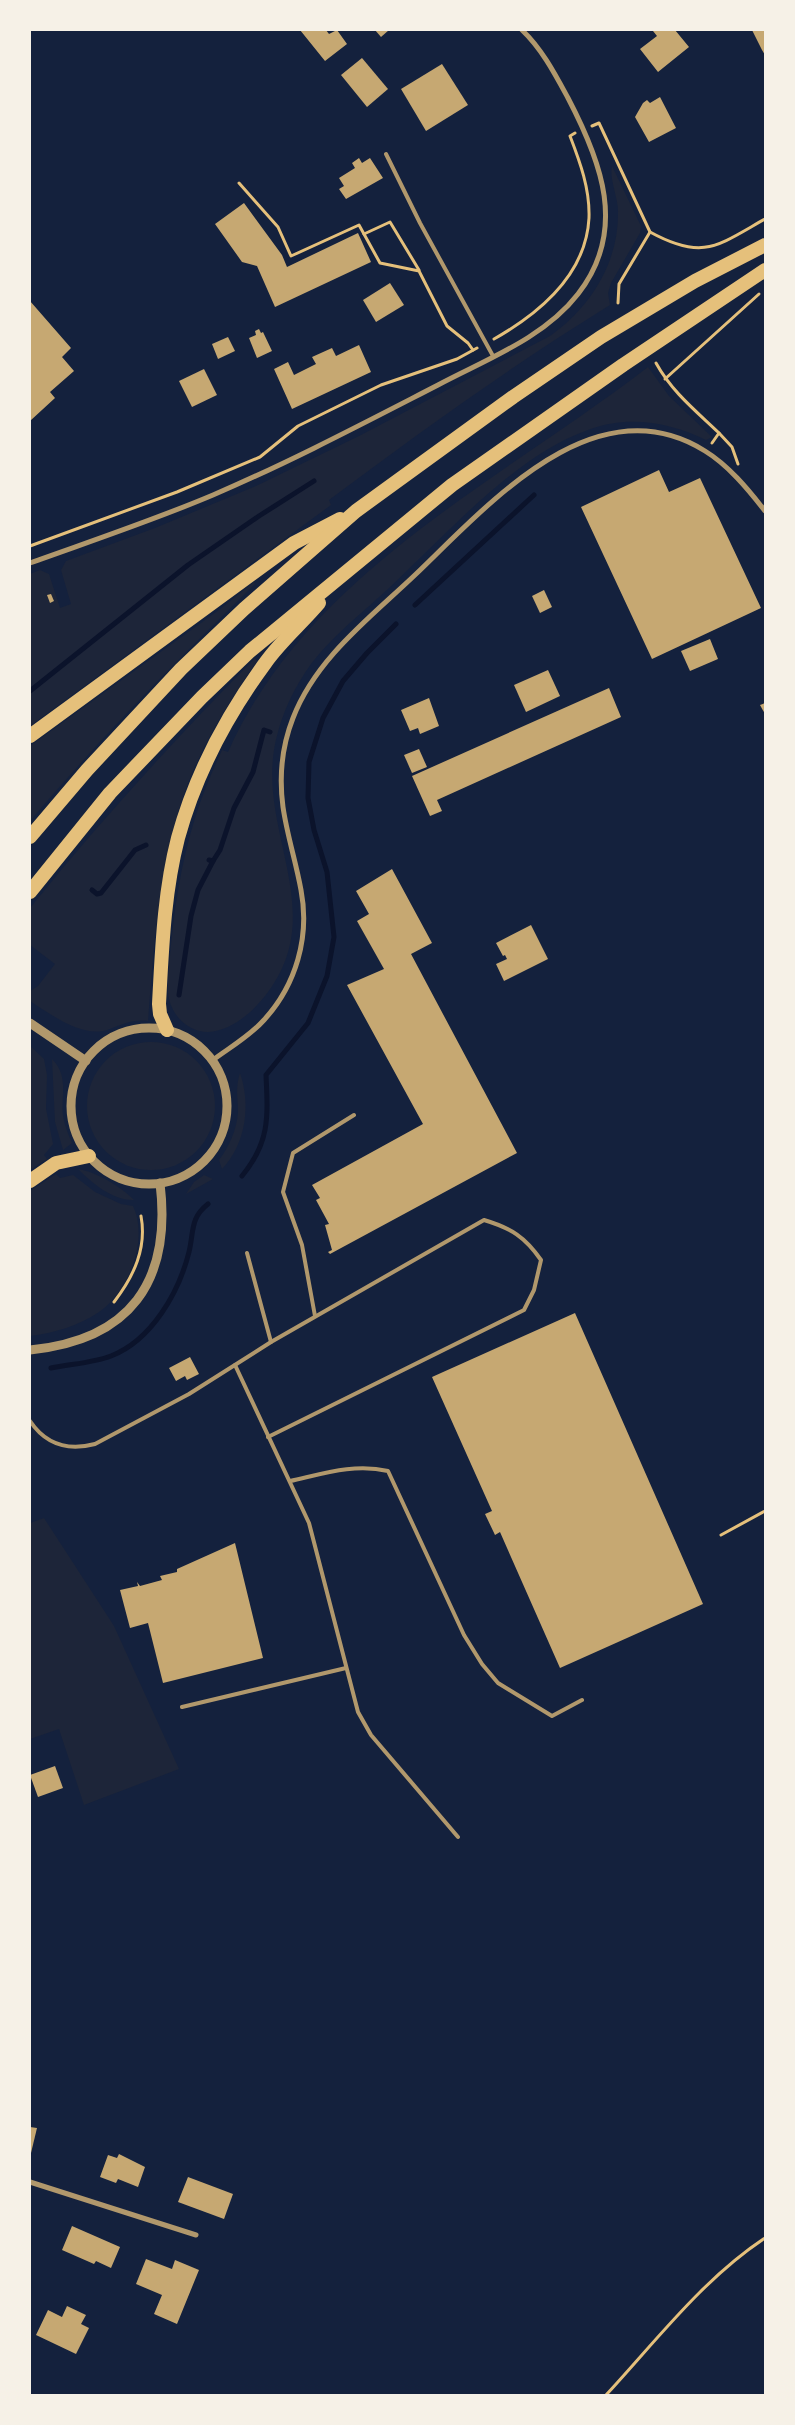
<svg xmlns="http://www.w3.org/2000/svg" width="795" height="2425" viewBox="0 0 795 2425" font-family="Inter,sans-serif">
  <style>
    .green { fill: #1d2539 }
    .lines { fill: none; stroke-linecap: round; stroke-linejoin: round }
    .stream { stroke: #0b132b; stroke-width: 5 }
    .building { fill: #c6a872 }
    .path { stroke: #e5c07b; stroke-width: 3 }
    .service { stroke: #b1986c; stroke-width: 4 }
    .minor { stroke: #b1986c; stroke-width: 5 }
    .tertiary { stroke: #b1986c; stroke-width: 9 }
    .trunk { stroke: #e5c07b; stroke-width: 14 }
  </style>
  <rect width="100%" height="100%" fill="#14213d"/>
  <g class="green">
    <path d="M612 166 641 226 640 233 611 283 608 293 610 305C513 365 421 431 329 500L331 505 30 726V574L40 570 49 574 60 608 71 604 61 570 66 561 155 528 256 486 359 436 550 336C591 307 619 262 618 211 618 197 609 179 612 166Z"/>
    <path d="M648 367 669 396 712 437 706 440C669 422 628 415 588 430 514 456 445 536 388 589 359 616 324 642 303 676 292 693 283 713 278 732 251 825 331 907 268 992 254 1011 232 1031 208 1032 189 1032 173 1017 169 999 166 986 169 970 170 956 174 909 181 863 195 818 202 795 212 772 222 750L228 752C307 574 500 481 648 367Z"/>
    <path d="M254 582 255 584C175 662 102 736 30 821V746L219 610Z"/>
    <path d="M255 658 257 661C232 697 208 735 191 776 159 854 155 937 148 1021 132 1019 122 1025 107 1030 82 1038 50 1014 30 1001V991L38 986 55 964 30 945V908C101 820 176 738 255 658Z"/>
    <circle cx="151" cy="1106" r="64"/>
    <polygon points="30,1046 44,1059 47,1075 46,1109 53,1144 44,1155 47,1159 30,1170"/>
    <path d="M52 1059C69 1076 61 1095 63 1116 65 1126 68 1134 72 1143L63 1150 55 1122Z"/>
    <path d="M240 1073C251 1105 246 1144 222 1169L219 1160C229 1147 237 1129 238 1112 238 1096 235 1089 240 1073Z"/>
    <path d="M78 1169C97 1172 121 1187 134 1200 113 1201 92 1183 78 1169Z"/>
    <path d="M56 1174 60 1178 73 1175 95 1192 121 1204 133 1206C149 1239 129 1292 99 1312 78 1326 54 1333 30 1336V1191Z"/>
    <polygon points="204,1175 213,1179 186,1194 194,1182"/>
    <polygon points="44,1518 114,1626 179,1769 84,1805 59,1729 30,1739 30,1523"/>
  </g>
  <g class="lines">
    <g class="stream">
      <polyline points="415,605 534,495"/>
      <polyline points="30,691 188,565 259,516 314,481"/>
      <polyline points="209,860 213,861 220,850 234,808 253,772 264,730 270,732"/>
      <polyline points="92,890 97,894 101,893 135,850 146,845"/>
      <polyline points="179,995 191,916 198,890 213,861"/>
      <path d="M242 1176C270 1142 268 1117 266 1075L308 1023 327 976 334 937 327 872 314 830 308 798 309 762 323 718 343 681 367 653 396 624"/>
      <path d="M51 1368C70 1364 93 1363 111 1356 152 1340 179 1292 189 1252 194 1231 190 1218 208 1204"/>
    </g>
  </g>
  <g class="building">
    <polygon points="300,30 326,30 329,34 337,30 347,44 325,61"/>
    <polygon points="375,30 389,30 381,37"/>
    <polygon points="655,30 675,30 689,47 658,72 640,49 657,36 653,31"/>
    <polygon points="752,30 765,30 765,55 762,50"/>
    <polygon points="362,58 388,89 367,107 341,75"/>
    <polygon points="442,64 468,105 426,131 401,89"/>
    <polygon points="660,97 676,128 649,142 635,117 643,103 647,100 650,103"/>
    <polygon points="359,158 362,163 370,158 383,178 346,199 339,189 344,186 339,178 355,168 352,163"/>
    <polygon points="244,203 282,255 287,267 358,233 371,262 275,307 257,266 242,262 215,224"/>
    <polygon points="390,283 404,305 376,322 363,300"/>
    <polygon points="30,301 71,348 62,357 74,371 50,392 55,398 30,421"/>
    <polygon points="259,329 261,333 263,332 272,351 257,358 249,338 256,335 255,331"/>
    <polygon points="228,337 235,351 218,359 212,344"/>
    <polygon points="359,345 371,372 292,409 274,369 288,362 294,375 316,364 312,357 332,348 336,356"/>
    <polygon points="204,369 217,395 192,407 179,381"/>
    <polygon points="659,470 669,492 700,478 761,608 652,659 581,507"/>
    <polygon points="544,590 552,607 540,613 532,596"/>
    <polygon points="51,594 54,601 50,603 47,595"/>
    <polygon points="710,639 718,659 690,671 681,651"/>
    <polygon points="548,670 560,696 526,712 514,685"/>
    <polygon points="609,688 621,717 437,800 442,811 430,816 412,776"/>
    <polygon points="429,698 439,726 420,734 418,728 410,731 401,710"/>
    <polygon points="765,703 765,714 760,705"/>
    <polygon points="419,749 427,767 412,773 404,755"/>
    <polygon points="392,869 432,943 411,954 517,1153 330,1254 328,1252 332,1250 325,1225 329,1224 316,1200 320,1198 312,1185 423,1124 347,985 384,969 357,921 369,914 356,891"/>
    <polygon points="531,925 548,959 504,981 496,964 507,959 505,955 503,956 496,943"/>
    <polygon points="575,1313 703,1604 560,1668 500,1532 495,1535 485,1514 492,1511 432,1377"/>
    <polygon points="190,1357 199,1374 187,1380 185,1376 176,1381 169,1368"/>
    <polygon points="235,1543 263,1658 163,1683 148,1623 130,1628 120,1590 138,1586 137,1582 140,1586 162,1580 160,1576 177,1572 177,1569"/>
    <polygon points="55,1766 63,1788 38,1797 30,1775"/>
    <polygon points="30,2127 37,2128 31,2153 30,2153"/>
    <polygon points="119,2154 145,2167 138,2187 118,2179 116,2183 100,2177 108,2155 117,2158"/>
    <polygon points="188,2177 233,2194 224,2219 178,2202"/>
    <polygon points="72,2226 120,2247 111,2268 96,2261 94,2264 62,2250"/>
    <polygon points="146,2259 172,2269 175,2260 199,2270 177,2324 154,2314 162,2295 136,2284"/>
    <polygon points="67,2306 86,2315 81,2324 89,2328 76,2354 36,2335 48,2310 62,2317"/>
  </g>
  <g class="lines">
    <g class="path">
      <polyline points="592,126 599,123 650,232 619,284 618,303"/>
      <polyline points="239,183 278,227 291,256 359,225 380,263 419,271 447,326 468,343 473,350"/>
      <path d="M650 232C703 261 717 246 765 219"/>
      <polyline points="364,234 390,222 419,270"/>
      <path d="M494 339C540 313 586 275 589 218 590 189 580 162 570 136L575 133"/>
      <path d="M656 363C672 392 696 411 719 433L712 443"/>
      <polyline points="665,379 759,294"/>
      <polyline points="719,433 732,447 738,464"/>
      <polyline points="30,546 177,492 260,457 298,426 381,385 457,359 477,348"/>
      <path d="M114 1302C134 1276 147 1248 141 1216"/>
      <polyline points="721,1535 765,1511"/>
      <path d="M606 2395C656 2341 703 2279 765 2238"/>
    </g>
    <g class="service">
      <polyline points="386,154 420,223 493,356"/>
      <polyline points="247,1253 271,1342"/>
      <polyline points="315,1316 302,1245 283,1192 293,1153 354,1115"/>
      <polyline points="235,1365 309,1523 358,1712 371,1735 458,1837"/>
      <path d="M30 1421C46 1445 68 1451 95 1444L189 1394 271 1342 484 1220C511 1228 525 1237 541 1260L534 1290 524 1310 268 1437"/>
      <path d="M290 1481C322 1474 354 1463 388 1471L464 1635 482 1664 498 1683 552 1716 582 1700"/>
      <polyline points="182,1707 346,1668"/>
    </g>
    <g class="minor">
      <path d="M30 563C91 541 154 520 213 495 290 462 364 423 438 385 487 359 544 338 578 294 628 230 601 161 568 98 555 74 542 49 522 30"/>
      <path d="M213 1060C229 1048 250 1036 264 1020 296 985 310 937 301 890 296 862 287 835 283 807 279 777 282 746 293 718 316 658 371 617 416 574 488 505 595 382 705 451 728 465 748 489 765 511"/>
      <polyline points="30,2182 196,2235"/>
    </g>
    <g class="tertiary">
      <polyline points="30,1023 86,1061"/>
      <circle cx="149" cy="1106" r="78"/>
      <path d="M30 1350C130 1340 172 1282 160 1183"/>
    </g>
    <g class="trunk">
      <polyline points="30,736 294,543 340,519"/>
      <polyline points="30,837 87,770 181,669 244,609 356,511 513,397 601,337 695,281 765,245"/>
      <polyline points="30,892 110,793 202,697 250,651 452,485 623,365 765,270"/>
      <path d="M167 1030 160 1014 159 1004C162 949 164 892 178 838 195 776 227 715 266 662 281 641 302 623 319 603"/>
      <polyline points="30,1181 56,1163 89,1156"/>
    </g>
  </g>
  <rect width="795" height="2425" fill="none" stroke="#f6f1e7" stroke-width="62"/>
</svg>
